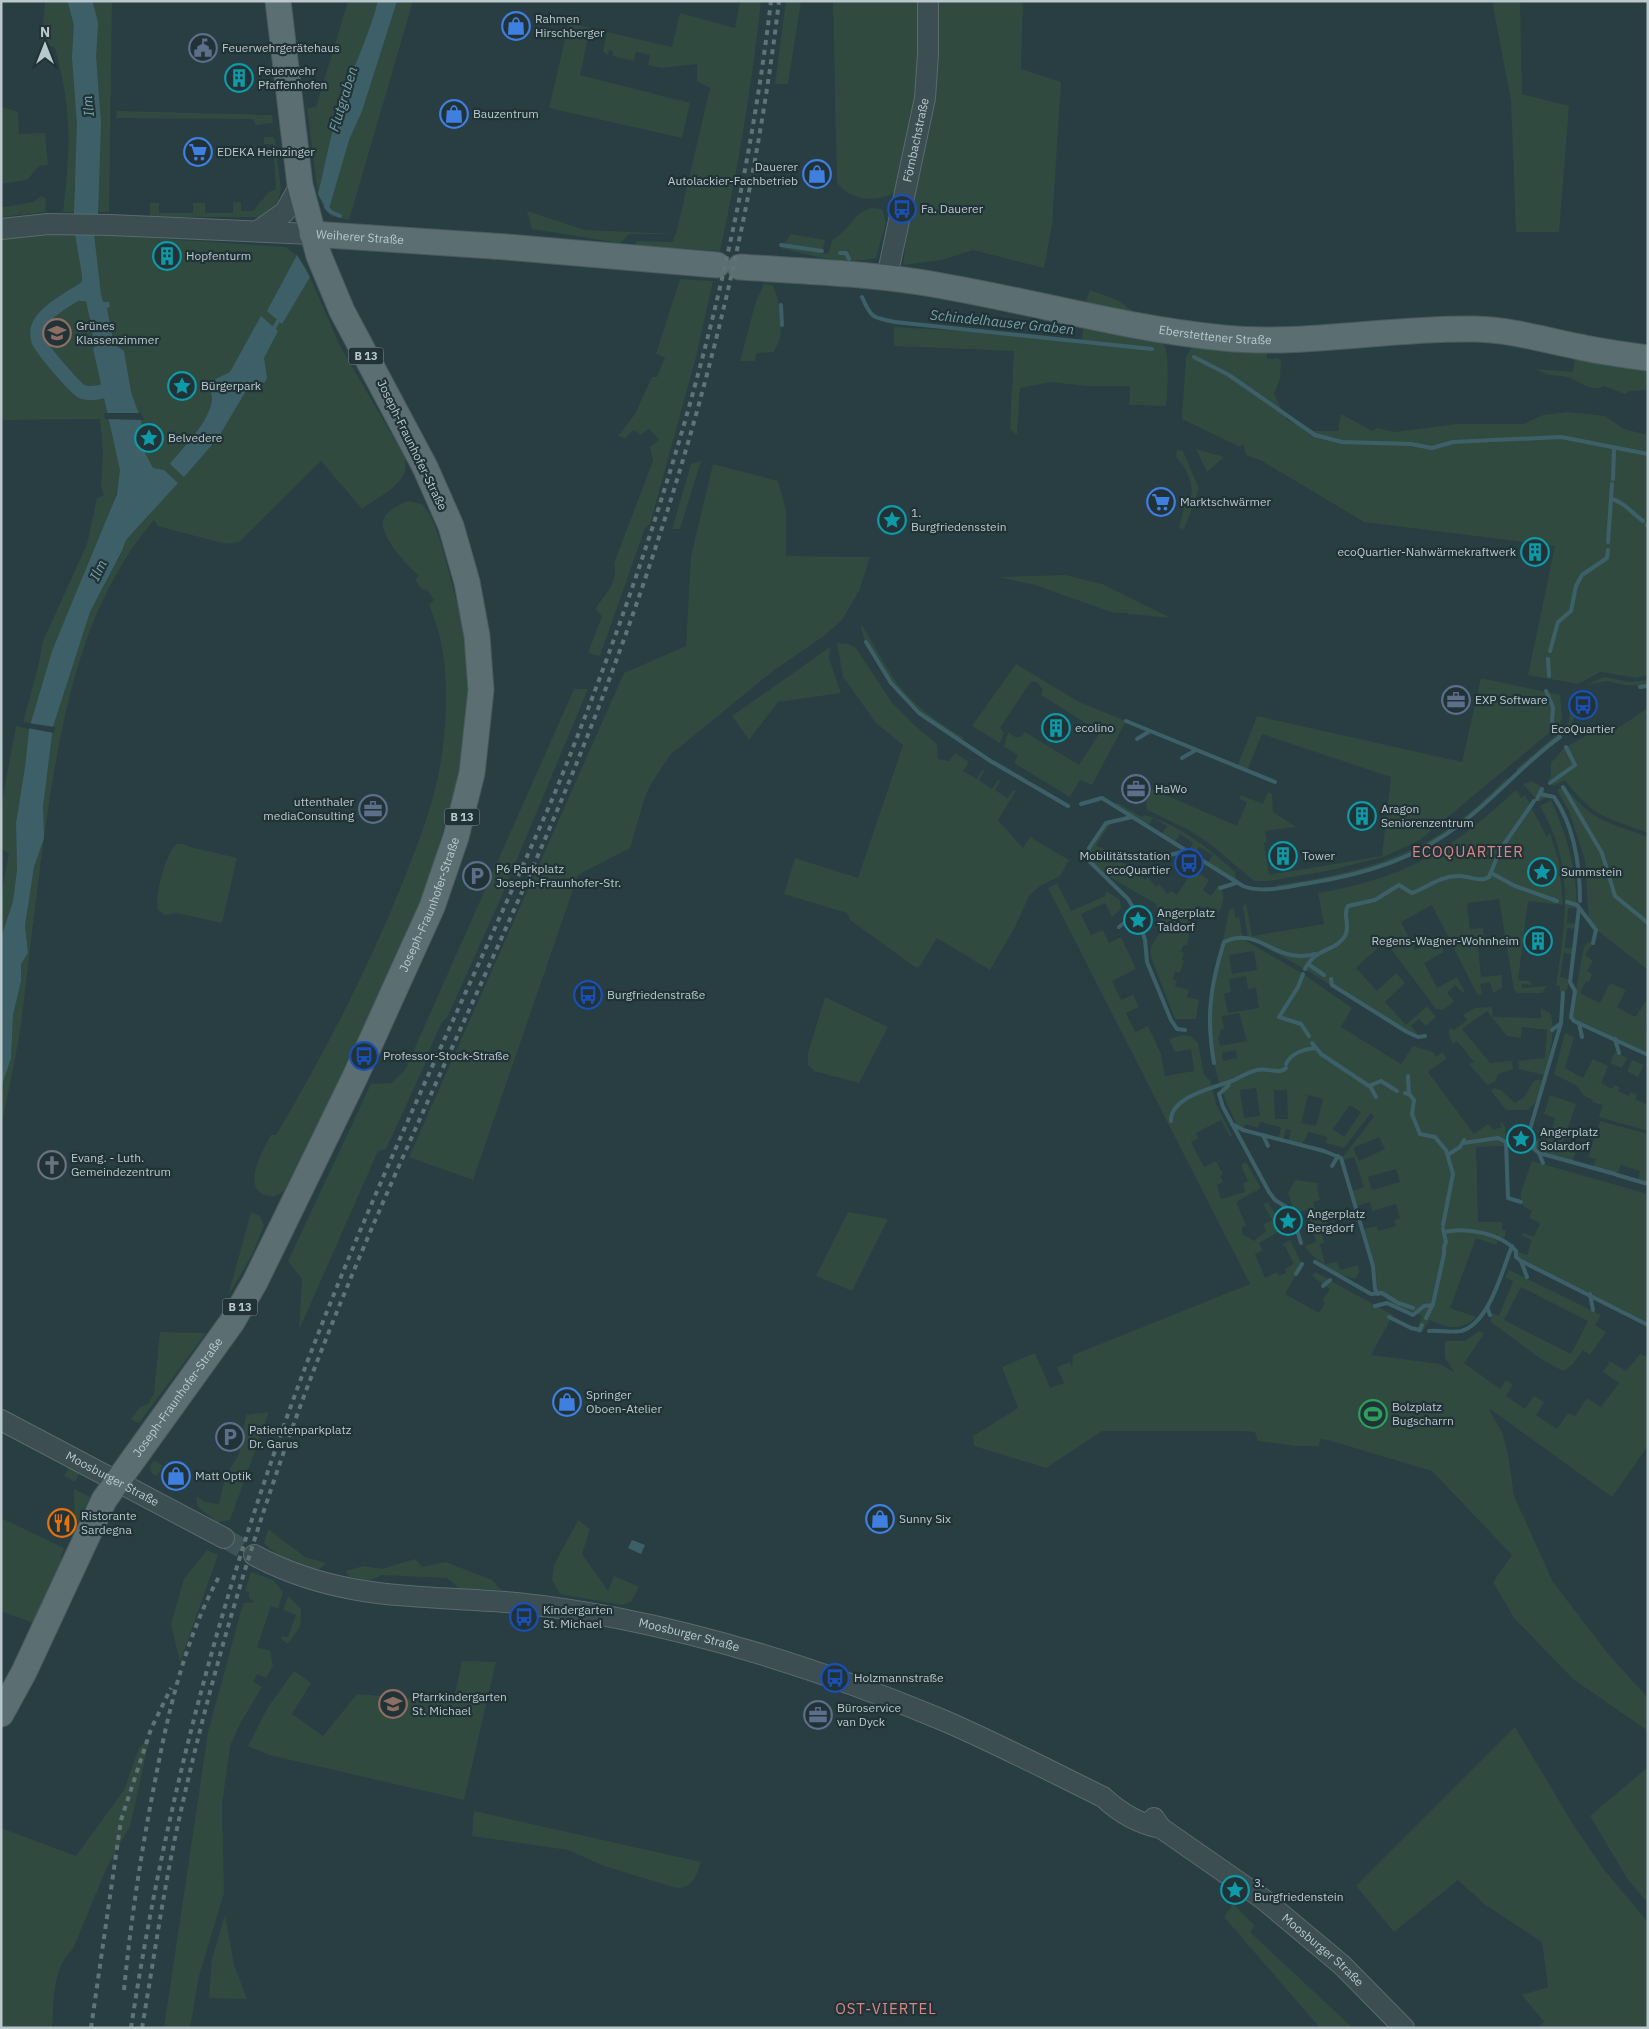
<svg xmlns="http://www.w3.org/2000/svg" width="1649" height="2029" viewBox="0 0 1649 2029" font-family="'IBM Plex Sans',sans-serif">
  <style>
    .green { fill: #304a40; fill-rule: evenodd }
    .water { fill: #3d6068 }
    .pier { fill: #283e42 }
    .lines { fill: none; stroke-linecap: round; stroke-linejoin: round }
    .stream { stroke: #3d6068; stroke-width: 4 }
    .canal { stroke: #3d6068; stroke-width: 14 }
    .river { stroke: #3d6068; stroke-width: 24 }
    .minor-tunnel { stroke: #3e5357; stroke-width: 20; stroke-dasharray: 20 10; stroke-linecap: butt }
    .minor-casing { stroke: #5a6b6f; stroke-width: 22 }
    .major-casing { stroke: #495a5e; stroke-width: 27 }
    .minor { stroke: #3c4e52; stroke-width: 20 }
    .major { stroke: #5b6e72; stroke-width: 25 }
    .rail { stroke: #5f7479; stroke-width: 4; stroke-dasharray: 5 5; stroke-linecap: butt }
    .labels { text-anchor: middle; stroke-width: 4.5; stroke-linejoin: round; paint-order: stroke }
    .shield { fill: #213337; stroke: #8b9b9f; stroke-width: 1 }
    .shield-label { font-size: 11px; font-weight: bold; fill: #b9c8cc }
    .poi-label { font-size: 12px; fill: #b9c8cc; stroke: #213337; text-anchor: start }
    .street-label { font-size: 12px; fill: #b9c8cc; stroke: #213337 }
    .water-label { font-size: 14px; font-style: italic; fill: #74a0a9; stroke: #213337 }
    .quarter-label { font-size: 15px; letter-spacing: 1px; fill: #da8584; stroke: #213337 }
  </style>
  <rect width="100%" height="100%" fill="#283e42"/>
  <g class="green">
    <path d="M45 1H112L109 212H63C71 148 72 110 55 48L42 42Z"/>
    <polygon points="348,1 413,1 349,220 331,216 323,206 318,194 307,108 316,107"/>
    <path d="M740 1H761C752 85 738 169 720 251L635 245 637 241 673 242 675 234H629L620 243 532 229 527 211 585 230 676 234 710 88 697 81V64L661 68 648 65 650 55 636 52 634 61 613 56V51L609 50 608 55 603 52 607 32 672 47 680 13 735 28Z"/>
    <polygon points="786,1 801,1 788,84 775,84"/>
    <path d="M833 1H921L920 87 898 188C884 205 847 201 837 182Z"/>
    <polygon points="935,1 1023,1 1021,69 1061,82 1052,225 1044,268 973,250 942,260 903,265"/>
    <polygon points="1492,1 1520,1 1522,94 1569,106 1559,232 1516,232 1511,100"/>
    <polygon points="569,23 590,28 580,75 690,103 682,138 549,108"/>
    <polygon points="1,107 18,112 19,134 45,133 48,165 39,166 27,180 1,184"/>
    <polygon points="117,111 272,115 273,123 256,125 253,119 116,118"/>
    <polygon points="264,137 273,137 275,140 281,189 277,205 261,217 150,217 150,203 159,203 159,213 193,213 193,203 205,203 205,213 233,213 233,202 241,202 241,211 253,211 269,192 276,189 273,144 264,144"/>
    <polygon points="42,196 46,199 45,212 1,217 1,205 4,207 33,202"/>
    <path d="M871 208 882 209 886 223 876 258C844 265 813 256 781 248L791 234 825 240 822 253 828 254 832 240C848 233 854 212 871 208Z"/>
    <path d="M49 234 106 235 285 247 297 255 305 266 340 346 403 454C416 481 380 495 362 509L321 461 239 542 228 544 218 542 158 526 154 520C87 598 66 698 50 796 39 869 31 943 22 1017 17 1054 8 1091 1 1128V1088L11 1058 13 1015 21 981V964L28 953 25 926 34 867 43 838V807L53 727 90 612 122 552 126 540 150 514 119 485 105 527 52 651 31 723 23 722 38 667 43 641 87 544 97 498 104 495 101 487 103 451 100 419 1 420V239Z"/>
    <path d="M680 279 713 281 696 357 650 524 645 528 600 656 588 653 602 616 595 609C605 595 619 581 614 563L653 461 650 447 659 440 649 429 640 435 634 430 625 438 618 436 635 414 652 377H657L665 357 656 354Z"/>
    <path d="M764 284 772 285C780 296 782 324 780 337 779 342 776 347 774 352L756 353 755 361H740L756 301Z"/>
    <polygon points="1090,290 1117,300 1143,318 1084,307"/>
    <path d="M1084 324 1162 341C1171 353 1167 390 1166 406L1129 405 1130 386H1086L1051 382 1020 388 1017 435 1010 429 1014 351 894 346V327L998 333 1081 342Z"/>
    <polygon points="1192,346 1267,349 1267,359 1278,358 1281,361 1280,379 1274,394 1287,420 1312,431 1338,431 1341,414 1372,431 1377,428 1395,432 1456,424 1524,424 1543,415 1569,412 1605,416 1624,429 1648,435 1648,675 1637,678 1600,672 1578,684 1528,675 1555,546 1364,522 1262,461 1246,455 1243,444 1240,447 1182,419 1186,357"/>
    <path d="M1575 355 1648 366V390L1630 391 1625 394 1604 386C1591 392 1582 383 1570 378 1557 373 1551 379 1536 369L1573 372Z"/>
    <polygon points="1196,449 1224,457 1207,472"/>
    <path d="M1177 450 1183 451 1199 489 1184 529 1179 528 1187 496H1191C1194 484 1185 465 1176 457Z"/>
    <polygon points="701,461 680,529 672,529 691,464"/>
    <polygon points="713,464 778,481 786,510 786,556 870,557 859,591 842,620 824,636 773,671 670,755 651,784 645,797 630,848 578,875 473,1180 409,1157 624,673 686,646 691,556"/>
    <path d="M408 501 422 504 431 516 441 543 466 637 470 685 461 767 429 880 367 1024 284 1191C277 1196 273 1198 265 1195 241 1187 264 1148 271 1135H276C324 1054 367 971 402 884 417 846 433 807 440 766 447 725 449 678 440 638 438 627 433 616 429 605L434 600 427 590 421 589 415 579 419 576C408 566 374 532 385 516 389 509 401 504 408 501Z"/>
    <polygon points="1065,575 1102,584 1171,618 1111,612 1035,585 998,577"/>
    <path d="M861 624C871 639 879 655 889 671 907 701 934 720 964 738L958 740C922 717 897 692 874 656 869 646 861 636 861 624Z"/>
    <polygon points="837,643 849,644 856,648 892,703 915,726 934,741 937,745 938,759 949,761 955,753 969,762 963,771 977,779 982,770 984,771 979,780 992,789 998,780 1000,781 995,790 1008,798 1013,790 1016,791 998,820 1023,848 1030,837 1069,860 1060,876 1040,886 1029,896 1015,927 990,970 937,938 918,969 850,920 847,913 784,894 795,858 858,878 903,745 876,723 843,677"/>
    <polygon points="830,647 829,659 841,693 778,702 749,740 732,716"/>
    <polygon points="1016,664 1079,702 1126,721 1092,785 1080,780 1070,797 1014,763 1018,755 1004,747 1008,732 1015,737 1021,737 1025,732 1079,765 1100,732 1041,695 1043,690 1037,682 1031,682 1027,687 1000,728 1004,733 1000,743 972,726"/>
    <polygon points="1604,677 1630,682 1648,680 1648,686 1624,685 1607,681 1586,685"/>
    <polygon points="1481,678 1560,695 1562,716 1560,724 1420,840 1383,857 1327,871 1269,881 1254,881 1209,843 1189,830 1147,810 1146,802 1152,789 1237,826 1247,802 1239,799 1241,795 1263,804 1268,792 1272,794 1273,812 1296,827 1265,831 1267,842 1264,843 1269,875 1382,856 1391,777 1262,734 1247,771 1237,767 1257,716 1462,762"/>
    <polygon points="574,689 588,689 500,900 447,1018 442,1022 427,1055 427,1060 386,1149 378,1151 299,1330 302,1279 288,1261 371,1084 392,1083 405,1070"/>
    <path d="M1571 700C1579 711 1573 727 1563 735L1559 732 1569 722Z"/>
    <path d="M1648 708V833C1605 816 1595 819 1565 780L1553 786 1548 780 1551 777V763L1563 749 1597 729 1610 731 1618 728Z"/>
    <polygon points="16,726 29,729 25,767 16,823 17,870 13,901 1,938 1,895 9,854 1,848 1,807"/>
    <polygon points="1556,735 1557,739 1519,772 1516,769"/>
    <polygon points="995,760 1028,780 1026,782 992,762"/>
    <path d="M1507 778 1509 781C1488 800 1468 820 1444 836 1395 871 1335 879 1277 888V885C1340 876 1399 863 1452 826 1472 812 1489 795 1507 778Z"/>
    <path d="M1531 781C1539 784 1544 789 1547 797L1539 802 1523 784Z"/>
    <polygon points="1035,784 1072,806 1064,805 1034,786"/>
    <path d="M1564 786C1594 823 1606 821 1648 837V970L1594 928 1589 922 1585 860 1569 811 1557 790Z"/>
    <path d="M1516 790 1521 798 1525 795 1547 837 1550 833 1559 862 1563 905 1528 901 1518 980 1530 981 1533 985 1522 984V988L1547 986 1542 993H1518L1514 990 1499 899 1467 903 1470 929 1483 928 1484 939 1477 940 1481 977 1502 975V988L1493 993 1490 982 1480 984 1482 995 1477 994 1432 905 1401 922 1415 950 1438 939 1444 952 1424 963 1437 988 1457 977 1465 992 1463 993 1455 985 1447 993 1454 1001 1443 1010 1436 1009 1385 941 1356 968 1377 991 1396 973 1405 983 1385 1002 1406 1025 1427 1006 1436 1017 1426 1026 1419 1019 1411 1026 1418 1034 1405 1032 1308 971 1248 938 1243 906 1246 903 1252 936 1324 924 1318 893C1409 877 1449 851 1516 790Z"/>
    <path d="M1551 800C1568 838 1576 867 1577 908H1568L1567 923 1576 924V929L1567 928 1565 948 1574 949 1573 954 1564 953 1560 977 1569 979 1567 990 1563 993H1560V986H1556C1566 921 1575 865 1540 806Z"/>
    <path d="M1117 803C1126 807 1133 813 1143 817L1144 815C1178 824 1209 848 1235 872L1236 883 1207 864 1213 855 1199 847 1193 856 1188 852 1193 843 1180 834 1174 843 1161 835 1167 826 1153 818 1148 826 1113 805Z"/>
    <path d="M1112 821 1096 846 1107 850 1106 853 1111 856 1113 854 1119 857 1117 861 1129 865 1127 868 1133 873 1136 870 1140 873 1139 876 1145 880 1147 877 1157 887 1159 884 1168 894 1171 891 1177 895 1193 870 1209 880 1203 890 1211 896 1218 886C1227 893 1223 903 1219 912L1198 906 1194 919 1190 918 1188 925 1191 926 1187 946 1183 945 1181 952 1184 953 1182 960H1184L1180 973 1175 972 1173 979 1177 980 1175 986 1189 990 1187 997 1199 1000 1196 1019H1175L1151 957V947L1161 930 1162 922 1156 904 1103 873 1087 859C1086 847 1101 824 1112 821Z"/>
    <path d="M177 844H183L190 847 237 858 222 923 177 913 165 915 158 910C154 897 166 851 177 844Z"/>
    <polygon points="1057,883 1071,911 1105,896 1106,891 1120,900 1121,909 1112,917 1105,903 1081,914 1091,935 1103,930 1109,943 1121,937 1136,969 1112,981 1121,1000 1133,995 1139,1007 1126,1013 1135,1032 1148,1026 1161,1054 1165,1076 1194,1071 1191,1049 1175,1052 1169,1039 1182,1035 1191,1036 1198,1043 1204,1075 1210,1080 1216,1104 1232,1136 1230,1137 1221,1120 1196,1133 1198,1138 1191,1142 1204,1167 1216,1161 1223,1174 1220,1176 1223,1182 1217,1185 1221,1199 1245,1192 1243,1183 1248,1181 1241,1165 1246,1162 1261,1188 1236,1202 1246,1225 1242,1227 1242,1234 1254,1241 1266,1231 1263,1225 1272,1220 1263,1204 1268,1202 1284,1229 1259,1243 1263,1250 1255,1254 1265,1278 1277,1272 1279,1276 1286,1273 1285,1269 1292,1265 1293,1262 1284,1245 1281,1245 1290,1240 1302,1264 1285,1294 1319,1313 1325,1303 1322,1301 1330,1289 1312,1276 1315,1272 1393,1315 1371,1355 1440,1364 1455,1373 1445,1358 1445,1341 1465,1341 1479,1331 1484,1334 1464,1363 1500,1389 1506,1380 1513,1385 1506,1396 1525,1409 1534,1396 1544,1402 1536,1415 1557,1429 1568,1413 1575,1416 1587,1398 1601,1407 1619,1383 1603,1372 1610,1361 1626,1371 1640,1354 1648,1357 1648,1446 1612,1497 1490,1409 1489,1410 1502,1432 1508,1454 1514,1496 1553,1582 1609,1655 1648,1698 1648,1731 1573,1679 1514,1618 1493,1582 1512,1555 1432,1471 1328,1440 1320,1439 1319,1446 1296,1446 1258,1441 1255,1432 1243,1431 1102,1431 1046,1468 974,1446 973,1436 1018,1408 1002,1367 1035,1353 1050,1388 1064,1383 1057,1367 1070,1362 1072,1367 1073,1355 1250,1284 1048,888"/>
    <path d="M1234 907 1235 918 1239 917 1243 939 1303 974 1352 1008 1341 1027 1401 1064 1413 1046 1433 1052 1436 1057 1442 1052 1447 1058 1428 1072 1474 1134 1488 1124 1493 1130 1502 1127 1500 1124 1502 1122 1505 1127 1506 1146 1476 1147 1478 1222H1502V1230H1506L1504 1242 1498 1240 1496 1245 1476 1238 1450 1308 1476 1317C1462 1332 1446 1328 1430 1320L1422 1332 1418 1334 1417 1330 1422 1316 1393 1305 1378 1292 1375 1266 1364 1229 1377 1226 1378 1231 1396 1226 1394 1220 1400 1218 1396 1204 1372 1211 1370 1202 1357 1206 1352 1191 1364 1187 1354 1157 1342 1160V1158L1374 1117 1371 1113 1344 1148 1326 1143 1327 1137 1309 1132 1301 1146 1288 1142 1291 1130 1286 1129 1283 1141 1278 1139 1281 1127 1260 1122 1258 1128 1245 1124 1243 1130 1237 1125C1217 1086 1205 1042 1210 997 1214 968 1224 940 1229 911ZM1254 951 1257 970 1232 974 1229 955ZM1246 976 1248 989 1256 988 1259 1008 1228 1013 1224 994 1231 992 1229 979ZM1239 1013 1247 1041 1220 1046 1218 1036 1220 1035V1030L1224 1029 1222 1016ZM1236 1050 1237 1058 1223 1061 1222 1053ZM1256 1088 1260 1116 1244 1118 1240 1090ZM1287 1090 1288 1119H1275L1274 1090ZM1308 1095 1323 1099 1316 1126 1301 1123ZM1350 1105 1361 1112 1344 1137 1333 1129ZM1379 1137 1385 1149 1359 1161 1353 1148ZM1396 1169 1400 1182 1372 1190 1368 1177Z"/>
    <polygon points="1588,942 1593,943 1585,955 1593,961 1587,971 1592,974 1589,982 1586,981 1580,993 1600,1003 1610,983 1626,990 1617,1007 1635,1017 1648,999 1646,1032 1648,1033 1648,1055 1574,1021 1571,1017 1584,947"/>
    <polygon points="825,997 888,1027 859,1083 814,1071 808,1065 808,1053"/>
    <path d="M1492 1007 1493 1017 1541 1018V1008L1550 1013C1557 1030 1549 1057 1544 1075L1519 1069 1518 1061 1545 1058 1547 1030 1522 1027 1521 1038 1507 1036 1487 1011 1462 1029 1490 1063 1512 1061 1513 1069 1498 1074 1495 1082 1487 1085 1469 1064 1474 1062 1457 1041 1453 1044 1449 1036V1028L1454 1030 1467 1020 1463 1015 1475 1008Z"/>
    <polygon points="1565,1033 1574,1037 1565,1068 1583,1078 1593,1059 1608,1066 1601,1083 1612,1089 1614,1085 1619,1087 1618,1091 1629,1096 1631,1092 1637,1095 1635,1099 1646,1104 1648,1101 1648,1131 1599,1117 1603,1105 1592,1102 1593,1100 1584,1096 1577,1086 1554,1074"/>
    <polygon points="1615,1052 1627,1058 1622,1068 1610,1063"/>
    <polygon points="1632,1060 1644,1065 1638,1077 1627,1071"/>
    <polygon points="1536,1080 1542,1080 1536,1102 1528,1110 1506,1110 1491,1091 1494,1088 1501,1090 1515,1103 1524,1097 1533,1082"/>
    <polygon points="1550,1095 1576,1104 1562,1145 1576,1150 1572,1162 1539,1153 1534,1149 1536,1139 1546,1142 1548,1137 1538,1134 1539,1129 1551,1132 1555,1118 1544,1114"/>
    <polygon points="1600,1121 1648,1134 1648,1184 1638,1181 1640,1171 1621,1165 1617,1175 1593,1168 1596,1159 1588,1157"/>
    <polygon points="1532,1161 1648,1194 1648,1325 1516,1257 1516,1251 1527,1255 1532,1240 1522,1236 1523,1233 1534,1237 1540,1223 1529,1218 1532,1211 1524,1207 1521,1202 1521,1192"/>
    <path d="M1295 1180 1318 1183 1317 1191 1320 1192 1318 1193 1320 1200 1313 1202 1318 1220 1325 1218 1327 1225 1320 1227 1324 1243 1320 1244 1325 1264 1337 1262 1340 1270 1358 1265 1359 1272 1356 1278C1344 1280 1310 1257 1305 1246L1316 1242 1307 1210 1295 1213 1288 1193Z"/>
    <polygon points="251,1212 260,1216 264,1225 252,1255 228,1296"/>
    <polygon points="848,1212 888,1219 852,1291 816,1276"/>
    <path d="M1509 1270 1601 1315 1595 1325 1606 1332 1590 1355 1583 1350 1572 1365 1563 1371 1541 1359 1491 1322V1313L1499 1316 1513 1281 1505 1277ZM1521 1287 1588 1321 1571 1354 1504 1320Z"/>
    <polygon points="160,1332 206,1333 139,1423 131,1419 139,1408 149,1403 154,1393"/>
    <polygon points="269,1412 230,1520 217,1522 198,1507 196,1496 205,1502 219,1504 225,1477 239,1454 246,1415"/>
    <polygon points="154,1460 163,1466 157,1476 151,1473 150,1466"/>
    <polygon points="69,1467 80,1472 75,1482 64,1476"/>
    <polygon points="74,1489 90,1497 75,1528"/>
    <polygon points="1,1518 64,1548 61,1557 62,1567 38,1625 1,1611"/>
    <polygon points="578,1520 590,1529 582,1554 608,1591 614,1576 639,1587 631,1602 622,1605 560,1594 552,1580 554,1565"/>
    <path d="M268 1529 305 1557 326 1563 320 1569C302 1568 276 1557 264 1543Z"/>
    <polygon points="207,1550 218,1555 180,1662 171,1624 184,1579"/>
    <path d="M415 1559 422 1567 446 1562 492 1580 501 1590 460 1589 447 1578 381 1575C370 1583 360 1580 348 1576L346 1571 363 1566 382 1569Z"/>
    <polygon points="251,1572 273,1580 283,1592 278,1609 271,1606 257,1647 270,1651 273,1666 266,1678 257,1674 253,1682 262,1687 240,1724 230,1746 222,1805 224,1893 199,1976 190,2028 164,2028 208,1732 241,1611 244,1603 255,1602 249,1598 249,1592 245,1591"/>
    <polygon points="288,1596 301,1609 300,1627 288,1644 281,1639 282,1636 288,1637 296,1615 283,1610"/>
    <polygon points="462,1661 496,1662 464,1800 269,1755 248,1746 268,1707 294,1671 311,1683 292,1714 323,1736 357,1694 453,1702"/>
    <polygon points="1515,1727 1574,1826 1605,1871 1648,1922 1648,2028 1537,2028 1544,2022 1522,1995 1548,1987 1542,1942 1484,1904 1458,1880 1394,1932 1356,1886"/>
    <path d="M150 1737 130 1826 106 1869 73 1949C52 1968 54 2002 52 2028H1V1828L76 1856 124 1790 139 1748Z"/>
    <polygon points="1648,1767 1648,1903 1628,1880 1590,1816"/>
    <path d="M474 1811 701 1862C696 1877 693 1888 676 1888L604 1866 568 1850 472 1836Z"/>
    <polygon points="1233,1904 1255,1926 1250,1932 1353,2028 1320,2028 1224,1917"/>
    <polygon points="225,1915 234,1965 247,1999 209,1998 212,1959"/>
  </g>
  <g class="water">
    <path d="M378 1H397L362 111 349 140 328 212 318 194C325 167 329 139 338 113 349 75 368 40 378 1Z"/>
    <polygon points="75,234 94,234 101,295 103,302 109,302 110,307 107,308 110,325 92,328 86,301 80,301 73,294 82,281 82,275"/>
    <polygon points="297,255 310,277 282,324 267,311"/>
    <path d="M261 316 278 331 264 358 267 378 265 382 247 389 218 438 184 477 170 464C184 446 205 427 211 405 214 397 209 390 210 382L230 372Z"/>
    <polygon points="111,329 114,344 124,351 131,392 141,420 145,453 153,468 164,470 178,483 126,540 122,551 90,612 53,727 43,807 44,838 34,867 25,926 28,953 21,964 21,981 13,1015 11,1058 1,1088 1,938 13,901 17,870 16,823 25,767 29,729 52,651 117,494 120,470 93,348 95,347 92,332"/>
    <polygon points="632,1540 645,1545 641,1554 628,1548"/>
  </g>
  <g class="pier">
    <polygon points="104,413 141,413 144,420 105,419"/>
    <polygon points="28,723 55,727 54,733 27,728"/>
  </g>
  <g class="lines">
    <g class="stream">
      <polyline points="326,207 331,212 340,216"/>
      <polyline points="781,245 822,251"/>
      <polyline points="840,253 846,253 849,259"/>
      <path d="M862 297C871 318 873 318 895 322L1152 349"/>
      <polyline points="781,305 782,325"/>
      <polyline points="272,331 280,318"/>
      <polyline points="1194,357 1229,375 1315,435 1342,442 1411,444 1432,448 1453,442 1561,437 1648,454"/>
      <polyline points="1613,479 1614,449"/>
      <path d="M1611 499C1623 501 1633 514 1643 521"/>
      <polyline points="1647,525 1648,525"/>
      <polyline points="1608,542 1612,484"/>
      <polyline points="866,642 891,683 919,713 992,762 1068,806"/>
      <polyline points="1550,651 1558,622 1571,611 1576,586 1582,575 1607,558 1608,550"/>
      <polyline points="1548,659 1549,676"/>
      <polyline points="1640,687 1648,686"/>
      <polyline points="1546,691 1553,707 1552,721 1555,729"/>
      <polyline points="1126,721 1275,782"/>
      <polyline points="1137,739 1150,731"/>
      <polyline points="1182,758 1196,750"/>
      <polyline points="1550,783 1575,765 1566,747"/>
      <polyline points="1563,787 1602,853 1615,896 1648,923"/>
      <path d="M1540 794 1554 797C1574 826 1580 866 1580 901"/>
      <polyline points="1537,799 1542,789"/>
      <path d="M1081 804 1102 798 1243 886C1263 894 1289 886 1310 883 1366 874 1418 858 1463 822 1497 796 1525 762 1560 737L1558 733"/>
      <polyline points="1132,817 1106,823 1089,848 1087,859 1128,899 1137,914 1145,940 1147,962 1171,1020 1177,1029 1185,1030"/>
      <polyline points="1170,855 1186,851"/>
      <polyline points="1491,873 1515,886 1557,901"/>
      <polyline points="1220,888 1236,883"/>
      <polyline points="1567,902 1577,905 1596,930 1593,943"/>
      <polyline points="1579,908 1570,982 1575,991 1571,1017 1574,1021 1648,1055"/>
      <polyline points="1119,927 1128,920 1133,907"/>
      <polyline points="1308,964 1324,975"/>
      <path d="M1305 969C1317 946 1334 953 1345 936 1351 926 1342 914 1348 906L1375 900 1399 885 1412 893C1428 887 1440 876 1458 876 1468 875 1480 883 1489 877L1500 850 1534 801"/>
      <polyline points="1303,974 1298,987 1279,1017 1301,1024 1309,1036"/>
      <polyline points="1331,979 1332,985 1407,1032 1418,1037 1425,1036"/>
      <polyline points="1563,993 1561,1023 1528,1136 1535,1143 1534,1149 1539,1153 1615,1174"/>
      <polyline points="1579,1023 1582,1037"/>
      <polyline points="1552,1030 1561,1023"/>
      <polyline points="1615,1039 1619,1053"/>
      <polyline points="1312,1043 1321,1054 1369,1086 1381,1081 1397,1091"/>
      <path d="M1214 1063C1206 1018 1210 986 1224 942 1260 925 1274 965 1315 954"/>
      <path d="M1286 1064C1291 1053 1305 1049 1315 1048"/>
      <polyline points="1408,1076 1409,1094"/>
      <polyline points="1229,1082 1228,1086 1219,1094 1223,1107 1269,1192 1275,1200 1291,1210 1301,1243"/>
      <polyline points="1370,1086 1376,1097"/>
      <polyline points="1405,1093 1410,1095 1414,1100 1412,1114 1420,1134 1435,1137 1444,1148"/>
      <path d="M1171 1121C1170 1097 1215 1087 1232 1081 1241 1077 1248 1072 1257 1070 1266 1067 1279 1075 1286 1068"/>
      <polyline points="1232,1124 1243,1130 1324,1151 1341,1158 1373,1266 1375,1289 1378,1294"/>
      <polyline points="1263,1135 1268,1146"/>
      <polyline points="1463,1143 1498,1138 1506,1142 1508,1198 1521,1202"/>
      <polyline points="1539,1153 1543,1163"/>
      <polyline points="1449,1154 1460,1147 1464,1140"/>
      <polyline points="1332,1166 1338,1156"/>
      <polyline points="1617,1175 1648,1184"/>
      <polyline points="1443,1225 1453,1174 1446,1150"/>
      <path d="M1444 1232C1466 1227 1501 1233 1516 1251V1257L1521 1261 1648 1325"/>
      <polyline points="1521,1261 1527,1277"/>
      <polyline points="1315,1262 1371,1294 1382,1293 1398,1303 1413,1308"/>
      <polyline points="1296,1274 1302,1264"/>
      <polyline points="1323,1286 1330,1280"/>
      <polyline points="1590,1294 1593,1310"/>
      <polyline points="1375,1306 1387,1303 1413,1315 1424,1306 1433,1305"/>
      <polyline points="1487,1307 1490,1315"/>
      <polyline points="1389,1317 1411,1328 1420,1330 1422,1325"/>
      <polyline points="1426,1318 1433,1304 1444,1254 1444,1247 1446,1242 1443,1229"/>
      <path d="M1429 1331C1440 1330 1451 1333 1461 1331 1489 1324 1502 1271 1512 1246"/>
    </g>
    <path class="canal" d="M91 285C77 294 45 310 39 325 37 329 37 335 38 340 41 348 75 389 83 392 92 395 105 391 114 389"/>
    <polyline class="river" points="80,1 86,24 84,57 89,124 86,212"/>
    <polyline class="minor-tunnel" points="224,1538 254,1555"/>
    <defs>
      <g id="minor">
        <polyline points="1,229 48,224 110,225 312,234"/>
        <polyline points="258,231 285,212 300,185"/>
        <path id="s1" d="M887 277 925 98 928 54V1"/>
        <path id="s2" d="M1 1420 224 1538"/>
        <path id="s3" d="M254 1555C337 1600 415 1595 506 1602 543 1605 580 1611 617 1618 729 1640 840 1677 945 1721 998 1744 1050 1771 1103 1797 1119 1812 1139 1824 1161 1828"/>
        <path id="s4" d="M1154 1818 1161 1828 1263 1899 1342 1965 1404 2028"/>
      </g>
      <g id="major">
        <path id="s5" d="M312 234 507 247 717 265"/>
        <path id="s6" d="M740 267C800 271 860 273 919 282 1021 298 1120 328 1223 338 1307 346 1391 327 1476 329 1512 330 1544 340 1580 347 1602 352 1625 355 1648 358"/>
        <path id="s7" d="M1 1714 24 1672 104 1500 232 1322 255 1282 355 1077 432 907 456 837 472 773 481 690 477 636 467 582 451 526 425 467 342 311 319 256 300 185 278 1"/>
      </g>
    </defs>
    <use href="#minor" class="minor-casing"/>
    <use href="#major" class="major-casing"/>
    <use href="#minor" class="minor"/>
    <use href="#major" class="major"/>
    <g class="rail">
      <path d="M124 1990C131 1918 142 1847 156 1776 169 1708 186 1636 220 1575"/>
      <polyline points="91,2028 121,1820 151,1729 171,1688"/>
      <path d="M131 2028C164 1810 220 1599 296 1392 371 1189 468 993 554 795 659 537 738 278 771 1"/>
      <path d="M142 2028C153 1964 162 1900 175 1838 207 1688 251 1539 304 1396 377 1201 470 1015 551 825 663 561 745 286 779 1"/>
    </g>
  </g>
  <defs>
    <symbol id="shop-ring" viewBox="-11 -11 22 22"><circle r="9.5" fill="#213337" stroke="#3f7fe0" stroke-width="1.5"/><path d="M-5-2.5h2.3a2.7 3.5 0 0 1 5.4 0H5L5.5 6h-11ZM-1.5-2.5h3a1.5 2.3 0 0 0-3 0Z" fill="#3f7fe0"/></symbol>
    <symbol id="civic-ring" viewBox="-11 -11 22 22"><circle r="9.5" fill="#213337" stroke="#5c6f8a" stroke-width="1.5"/><path d="M-.6-6.5H3V-4.5H.6V-3L4-1V1h2V6H-6V1h2V-1L-.6-3ZM-1.2 2.5V6h2.4V2.5Z" fill="#5c6f8a"/></symbol>
    <symbol id="building-ring" viewBox="-11 -11 22 22"><circle r="9.5" fill="#213337" stroke="#0f9aa8" stroke-width="1.5"/><path d="M-4-6H4V6H1V3H-1V6H-4ZM-2.5-4.3h1.7v1.8h-1.7ZM.8-4.3h1.7v1.8H.8ZM-2.5-1h1.7V.8h-1.7ZM.8-1h1.7V.8H.8Z" fill="#0f9aa8"/></symbol>
    <symbol id="supermarket-ring" viewBox="-11 -11 22 22"><circle r="9.5" fill="#213337" stroke="#3f7fe0" stroke-width="1.5"/><path d="M-6-5.5h2.5l.6 2H6L4.5 2H-2.5L-4.4-4H-6ZM-1.5 3.2a1.3 1.3 0 1 0 .1 0ZM3 3.2a1.3 1.3 0 1 0 .1 0Z" fill="#3f7fe0"/></symbol>
    <symbol id="bus-ring" viewBox="-11 -11 22 22"><circle r="9.5" fill="#213337" stroke="#1a4fb4" stroke-width="1.5"/><path d="M-5-6H5V4H4V6H2V4H-2V6H-4V4H-5ZM-3.5-4V0h7V-4ZM-3.5 1.2v1.5H-2V1.2ZM2 1.2v1.5H3.5V1.2Z" fill="#1a4fb4"/></symbol>
    <symbol id="school-ring" viewBox="-11 -11 22 22"><circle r="9.5" fill="#213337" stroke="#8d6e63" stroke-width="1.5"/><path d="M0-5L7-2L0 1L-7-2ZM-4 1L0 2.5L4 1V4Q0 6-4 4Z" fill="#8d6e63"/></symbol>
    <symbol id="sight-ring" viewBox="-11 -11 22 22"><circle r="9.5" fill="#213337" stroke="#0f9aa8" stroke-width="1.5"/><path d="M0-6L1.8-2.2L6-1.7L2.9 1.2L3.7 5.4L0 3.3L-3.7 5.4L-2.9 1.2L-6-1.7L-1.8-2.2Z" fill="#0f9aa8"/></symbol>
    <symbol id="office-ring" viewBox="-11 -11 22 22"><circle r="9.5" fill="#213337" stroke="#5c6f8a" stroke-width="1.5"/><path d="M-6-3h4V-5.5h4V-3h4V5H-6ZM-1-4.5V-3h2v-1.5ZM-6 0V1H6V0Z" fill="#5c6f8a"/></symbol>
    <symbol id="parking-ring" viewBox="-11 -11 22 22"><circle r="9.5" fill="#213337" stroke="#5c6f8a" stroke-width="1.5"/><path d="M-3.5-5.5H1a3.5 3.5 0 0 1 0 7H-1V5.5H-3.5ZM-1-3.4V-.6H.8a1.4 1.4 0 0 0 0-2.8Z" fill="#5c6f8a"/></symbol>
    <symbol id="church-ring" viewBox="-11 -11 22 22"><circle r="9.5" fill="#213337" stroke="#6b7280" stroke-width="1.5"/><path d="M-1.2-6h2.4v3.5h3.3v2.4h-3.3V6h-2.4V-.1h-3.3v-2.4h3.3Z" fill="#6b7280"/></symbol>
    <symbol id="stadium-ring" viewBox="-11 -11 22 22"><circle r="9.5" fill="#213337" stroke="#2e9e5b" stroke-width="1.5"/><path d="M0-5a6.5 5 0 1 0 0 10a6.5 5 0 1 0 0-10ZM-3.5-1.8h7v3.6h-7Z" fill="#2e9e5b"/></symbol>
    <symbol id="restaurant-ring" viewBox="-11 -11 22 22"><circle r="9.5" fill="#213337" stroke="#e8710a" stroke-width="1.5"/><path d="M-5-6h1v4h1v-4h1v4h1v-4h1v5L-1.5 .5V6h-2V.5L-5-1ZM5-6V6H3V1.5H1.5Q1.5-4 5-6Z" fill="#e8710a"/></symbol>
  </defs>
  <g fill-rule="evenodd">
    <use href="#shop-ring" x="500" y="10" width="32" height="32"/>
    <use href="#civic-ring" x="187" y="32" width="32" height="32"/>
    <use href="#building-ring" x="223" y="62" width="32" height="32"/>
    <use href="#shop-ring" x="438" y="98" width="32" height="32"/>
    <use href="#supermarket-ring" x="182" y="136" width="32" height="32"/>
    <use href="#shop-ring" x="801" y="158" width="32" height="32"/>
    <use href="#bus-ring" x="886" y="193" width="32" height="32"/>
    <use href="#building-ring" x="151" y="240" width="32" height="32"/>
    <use href="#school-ring" x="41" y="317" width="32" height="32"/>
    <use href="#sight-ring" x="166" y="370" width="32" height="32"/>
    <use href="#sight-ring" x="133" y="422" width="32" height="32"/>
    <use href="#supermarket-ring" x="1145" y="486" width="32" height="32"/>
    <use href="#sight-ring" x="876" y="504" width="32" height="32"/>
    <use href="#building-ring" x="1519" y="536" width="32" height="32"/>
    <use href="#office-ring" x="1440" y="684" width="32" height="32"/>
    <use href="#bus-ring" x="1567" y="689" width="32" height="32"/>
    <use href="#building-ring" x="1040" y="712" width="32" height="32"/>
    <use href="#office-ring" x="1120" y="773" width="32" height="32"/>
    <use href="#office-ring" x="357" y="793" width="32" height="32"/>
    <use href="#building-ring" x="1346" y="800" width="32" height="32"/>
    <use href="#building-ring" x="1267" y="840" width="32" height="32"/>
    <use href="#bus-ring" x="1173" y="847" width="32" height="32"/>
    <use href="#sight-ring" x="1526" y="856" width="32" height="32"/>
    <use href="#parking-ring" x="461" y="860" width="32" height="32"/>
    <use href="#sight-ring" x="1122" y="904" width="32" height="32"/>
    <use href="#building-ring" x="1522" y="925" width="32" height="32"/>
    <use href="#bus-ring" x="572" y="979" width="32" height="32"/>
    <use href="#bus-ring" x="348" y="1040" width="32" height="32"/>
    <use href="#sight-ring" x="1505" y="1123" width="32" height="32"/>
    <use href="#church-ring" x="36" y="1149" width="32" height="32"/>
    <use href="#sight-ring" x="1272" y="1205" width="32" height="32"/>
    <use href="#shop-ring" x="551" y="1386" width="32" height="32"/>
    <use href="#stadium-ring" x="1357" y="1398" width="32" height="32"/>
    <use href="#parking-ring" x="214" y="1421" width="32" height="32"/>
    <use href="#shop-ring" x="160" y="1460" width="32" height="32"/>
    <use href="#shop-ring" x="864" y="1503" width="32" height="32"/>
    <use href="#restaurant-ring" x="46" y="1507" width="32" height="32"/>
    <use href="#bus-ring" x="508" y="1601" width="32" height="32"/>
    <use href="#bus-ring" x="819" y="1662" width="32" height="32"/>
    <use href="#school-ring" x="377" y="1688" width="32" height="32"/>
    <use href="#office-ring" x="802" y="1699" width="32" height="32"/>
    <use href="#sight-ring" x="1219" y="1874" width="32" height="32"/>
  </g>
  <g class="labels">
    <g class="shield">
      <rect x="348.5" y="347.5" width="35" height="17" rx="4"/>
      <rect x="444.5" y="808.5" width="35" height="17" rx="4"/>
      <rect x="222.5" y="1298.5" width="35" height="17" rx="4"/>
    </g>
    <g class="shield-label">
      <text x="366" y="360">B 13</text>
      <text x="462" y="821">B 13</text>
      <text x="240" y="1311">B 13</text>
    </g>
    <g class="poi-label">
      <text x="535" y="23">Rahmen<tspan x="535" dy="14">Hirschberger</tspan></text>
      <text x="222" y="52">Feuerwehrgerätehaus</text>
      <text x="258" y="75">Feuerwehr<tspan x="258" dy="14">Pfaffenhofen</tspan></text>
      <text x="473" y="118">Bauzentrum</text>
      <text x="217" y="156">EDEKA Heinzinger</text>
      <text x="798" y="171" text-anchor="end">Dauerer<tspan x="798" dy="14">Autolackier-Fachbetrieb</tspan></text>
      <text x="921" y="213">Fa. Dauerer</text>
      <text x="186" y="260">Hopfenturm</text>
      <text x="76" y="330">Grünes<tspan x="76" dy="14">Klassenzimmer</tspan></text>
      <text x="201" y="390">Bürgerpark</text>
      <text x="168" y="442">Belvedere</text>
      <text x="1180" y="506">Marktschwärmer</text>
      <text x="911" y="517">1.<tspan x="911" dy="14">Burgfriedensstein</tspan></text>
      <text x="1516" y="556" text-anchor="end">ecoQuartier-Nahwärmekraftwerk</text>
      <text x="1475" y="704">EXP Software</text>
      <text x="1075" y="732">ecolino</text>
      <text x="1583" y="733" text-anchor="middle">EcoQuartier</text>
      <text x="1155" y="793">HaWo</text>
      <text x="354" y="806" text-anchor="end">uttenthaler<tspan x="354" dy="14">mediaConsulting</tspan></text>
      <text x="1381" y="813">Aragon<tspan x="1381" dy="14">Seniorenzentrum</tspan></text>
      <text x="1170" y="860" text-anchor="end">Mobilitätsstation<tspan x="1170" dy="14">ecoQuartier</tspan></text>
      <text x="1302" y="860">Tower</text>
      <text x="496" y="873">P6 Parkplatz<tspan x="496" dy="14">Joseph-Fraunhofer-Str.</tspan></text>
      <text x="1561" y="876">Summstein</text>
      <text x="1157" y="917">Angerplatz<tspan x="1157" dy="14">Taldorf</tspan></text>
      <text x="1519" y="945" text-anchor="end">Regens-Wagner-Wohnheim</text>
      <text x="607" y="999">Burgfriedenstraße</text>
      <text x="383" y="1060">Professor-Stock-Straße</text>
      <text x="1540" y="1136">Angerplatz<tspan x="1540" dy="14">Solardorf</tspan></text>
      <text x="71" y="1162">Evang. - Luth.<tspan x="71" dy="14">Gemeindezentrum</tspan></text>
      <text x="1307" y="1218">Angerplatz<tspan x="1307" dy="14">Bergdorf</tspan></text>
      <text x="586" y="1399">Springer<tspan x="586" dy="14">Oboen-Atelier</tspan></text>
      <text x="1392" y="1411">Bolzplatz<tspan x="1392" dy="14">Bugscharrn</tspan></text>
      <text x="249" y="1434">Patientenparkplatz<tspan x="249" dy="14">Dr. Garus</tspan></text>
      <text x="195" y="1480">Matt Optik</text>
      <text x="81" y="1520">Ristorante<tspan x="81" dy="14">Sardegna</tspan></text>
      <text x="899" y="1523">Sunny Six</text>
      <text x="543" y="1614">Kindergarten<tspan x="543" dy="14">St. Michael</tspan></text>
      <text x="854" y="1682">Holzmannstraße</text>
      <text x="412" y="1701">Pfarrkindergarten<tspan x="412" dy="14">St. Michael</tspan></text>
      <text x="837" y="1712">Büroservice<tspan x="837" dy="14">van Dyck</tspan></text>
      <text x="1254" y="1887">3.<tspan x="1254" dy="14">Burgfriedenstein</tspan></text>
    </g>
    <g class="street-label">
      <text dy="4" stroke="none"><textPath href="#s1" startOffset="140">Förnbachstraße</textPath></text>
      <text dy="4" stroke="none"><textPath href="#s5" startOffset="48">Weiherer Straße</textPath></text>
      <text dy="4" stroke="none"><textPath href="#s6" startOffset="481">Eberstettener Straße</textPath></text>
      <text transform="translate(412 445) rotate(64)" y="4">Joseph-Fraunhofer-Straße</text>
      <text dy="4" stroke="none"><textPath href="#s7" startOffset="919">Joseph-Fraunhofer-Straße</textPath></text>
      <text dy="4" stroke="none"><textPath href="#s7" startOffset="364">Joseph-Fraunhofer-Straße</textPath></text>
      <text dy="4" stroke="none"><textPath href="#s2" startOffset="126">Moosburger Straße</textPath></text>
      <text dy="4" stroke="none"><textPath href="#s3" startOffset="445">Moosburger Straße</textPath></text>
      <text dy="4" stroke="none"><textPath href="#s4" startOffset="215">Moosburger Straße</textPath></text>
    </g>
    <g class="water-label">
      <text transform="translate(343 99) rotate(-73)" y="5">Flutgraben</text>
      <text transform="translate(88 106) rotate(-95)" y="5">Ilm</text>
      <text transform="translate(1002 322) rotate(6)" y="5">Schindelhauser Graben</text>
      <text transform="translate(98 570) rotate(-64)" y="5">Ilm</text>
    </g>
    <g class="quarter-label">
      <text x="1468" y="857">ECOQUARTIER</text>
      <text x="886" y="2014">OST-VIERTEL</text>
    </g>
  </g>
  <rect width="1649" height="2029" fill="none" stroke="#b9c8cc" stroke-width="5"/>
  <g transform="translate(45 45)" stroke="#213337" stroke-width="4" paint-order="stroke">
  <path d="M0-4L9 19L0 12L-9 19Z" fill="#b9c8cc"/>
  <text y="-8" font-size="14" font-weight="bold" text-anchor="middle" fill="#b9c8cc">N</text>
  </g>
</svg>
